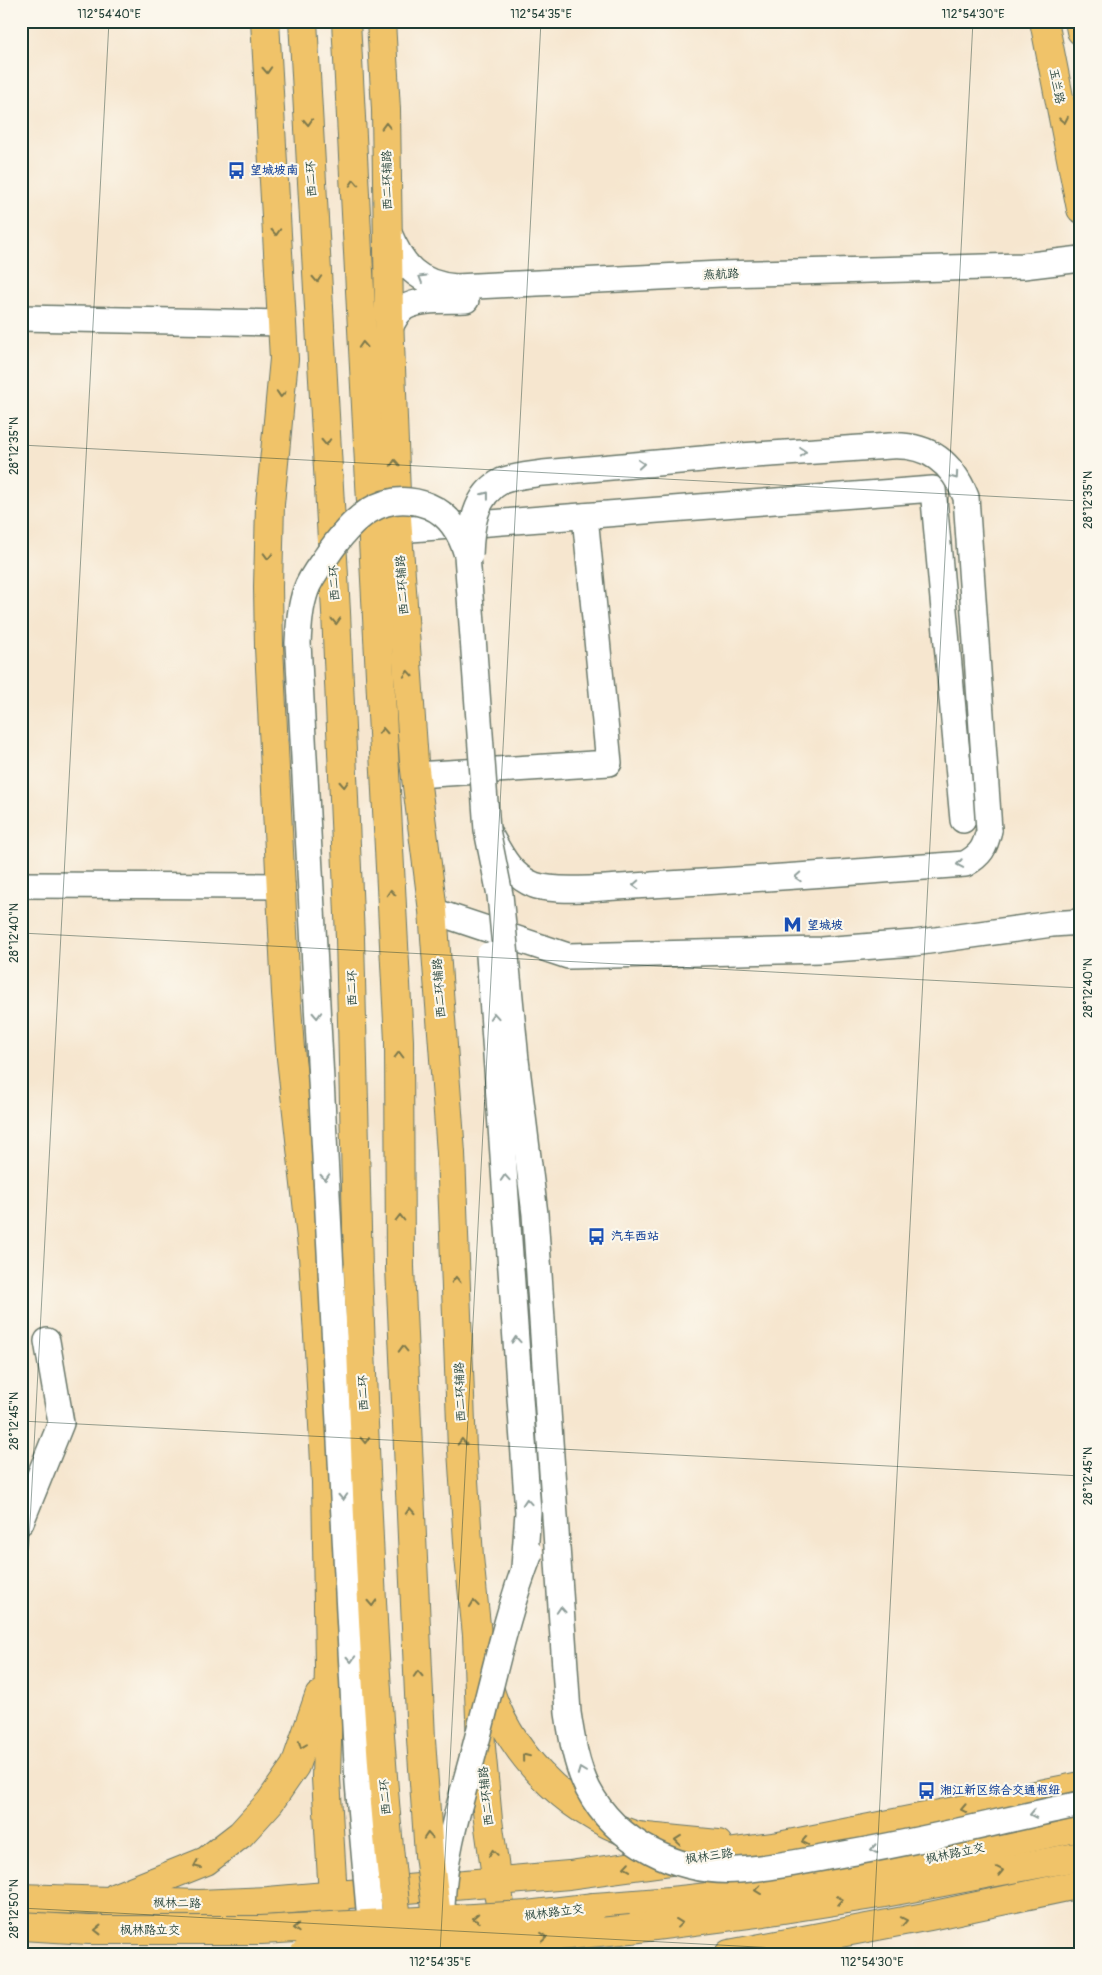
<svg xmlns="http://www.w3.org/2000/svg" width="1102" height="1975" viewBox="0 0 1102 1975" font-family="Pangolin,'LXGW WenKai TC',sans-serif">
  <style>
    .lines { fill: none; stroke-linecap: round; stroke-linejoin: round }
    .minor-casing { stroke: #6a786a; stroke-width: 28 }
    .major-casing { stroke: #6a786a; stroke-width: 30 }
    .highway-casing { stroke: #6a786a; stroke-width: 30 }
    .minor { stroke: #fff; stroke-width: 25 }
    .major { stroke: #f0c369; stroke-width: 28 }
    .highway { stroke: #f0c369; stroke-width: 28 }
    .minor-bridge-casing { stroke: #6a786a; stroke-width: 28; stroke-linecap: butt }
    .major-bridge-casing { stroke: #6a786a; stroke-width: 30; stroke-linecap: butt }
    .highway-bridge-casing { stroke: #6a786a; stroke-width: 30; stroke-linecap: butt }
    .minor-bridge { stroke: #fff; stroke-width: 25 }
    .major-bridge { stroke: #f0c369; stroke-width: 28 }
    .highway-bridge { stroke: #f0c369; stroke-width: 28 }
    .oneway { stroke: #7d794c }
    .oneway2 { stroke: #8f9e9a }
    .ticks { fill: none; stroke: #1f3d34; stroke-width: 1; stroke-opacity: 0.45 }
    .labels { text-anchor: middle; stroke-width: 4.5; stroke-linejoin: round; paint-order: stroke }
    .street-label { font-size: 12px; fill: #1f3d34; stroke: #fbf7ec }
    .transit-label { font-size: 12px; font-weight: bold; fill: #164399; stroke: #fbf7ec; text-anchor: start }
    .neatline { fill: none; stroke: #1f3d34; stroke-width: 2 }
    .ticks-label { font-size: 12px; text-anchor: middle; fill: #1f3d34 }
  </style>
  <rect width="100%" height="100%" fill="#fbf7ec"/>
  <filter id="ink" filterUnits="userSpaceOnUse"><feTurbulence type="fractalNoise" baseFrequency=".02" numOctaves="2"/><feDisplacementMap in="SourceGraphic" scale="10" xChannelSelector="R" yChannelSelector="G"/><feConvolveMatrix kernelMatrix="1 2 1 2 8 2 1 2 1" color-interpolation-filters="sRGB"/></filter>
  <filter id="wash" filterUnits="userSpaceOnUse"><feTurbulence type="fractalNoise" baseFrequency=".0096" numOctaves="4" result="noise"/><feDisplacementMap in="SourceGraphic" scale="20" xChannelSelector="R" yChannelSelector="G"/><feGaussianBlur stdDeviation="1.12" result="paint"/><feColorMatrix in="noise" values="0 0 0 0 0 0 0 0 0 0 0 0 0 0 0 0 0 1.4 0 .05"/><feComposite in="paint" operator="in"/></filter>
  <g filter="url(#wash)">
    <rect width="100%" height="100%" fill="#f6e6cf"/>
  </g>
  <g filter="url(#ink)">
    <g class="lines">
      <defs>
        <g id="minor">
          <path d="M388 231C402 265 417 284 456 287L721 274 1023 266 1081 259"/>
          <polyline points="21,318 281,323"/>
          <path d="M390 328C393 321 397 313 404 308 420 298 447 301 466 300"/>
          <polyline points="398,530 933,489 963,820"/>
          <polyline points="416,775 609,763 585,516"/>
          <path d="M490 835C501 855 511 876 534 885 559 894 622 886 651 885 756 879 861 872 965 864 981 855 985 848 989 830"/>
          <polyline points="21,885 282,886"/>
          <polyline points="433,911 568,956 821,950 914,943 1052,924 1081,922"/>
          <polyline points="21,1522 61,1423 47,1341"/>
        </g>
        <g id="major">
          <polyline points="265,21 284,359 270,504 268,587 269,647 286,993 290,1049 313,1256 320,1367 326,1482 329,1666 326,1778 333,1896 339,1948"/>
          <polyline points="381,21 386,110 389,318 397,518 414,762 433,911 451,1153 462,1450 469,1557 477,1635 481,1747 488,1820 505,1940"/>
          <polyline points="1044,21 1081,209"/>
          <polyline points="1079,21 1081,31"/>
          <path d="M486 1677C504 1749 564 1811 634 1835 641 1837 650 1837 657 1838 677 1840 697 1842 718 1844"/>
          <polyline points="116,1897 206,1861 241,1834 270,1802 295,1766 319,1696"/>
          <polyline points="21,1898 199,1904 268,1901 569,1875 779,1846 1081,1786"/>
          <path d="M594 1907C653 1903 713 1898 771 1888 875 1871 978 1848 1081 1827"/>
          <polyline points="631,1929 764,1912 879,1894 1081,1856"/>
          <polyline points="729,1954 930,1916 1081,1884"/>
        </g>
        <g id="highway">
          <polyline points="303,21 336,612 350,938 358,1269"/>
          <polyline points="346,21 399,1041 400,1267"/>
        </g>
      </defs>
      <use href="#minor" class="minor-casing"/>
      <use href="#major" class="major-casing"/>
      <use href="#highway" class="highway-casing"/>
      <use href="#minor" class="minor"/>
      <use href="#major" class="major"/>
      <use href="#highway" class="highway"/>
      <defs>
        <g id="minor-bridge">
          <path d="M470 555C471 528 474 495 502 481 514 476 530 475 543 473L725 457 890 446C928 444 952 462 966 497L989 830"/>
          <polyline points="489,955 528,1512 524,1568"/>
          <path d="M442 1906C444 1847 464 1792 478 1736 494 1675 507 1612 530 1553"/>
          <path d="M372 1943 358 1783 298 643C299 625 300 607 306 590 310 578 319 567 326 557 350 521 382 487 429 506 450 515 461 534 467 555L487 830 500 895 516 1060 535 1214 568 1713C572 1739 576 1765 588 1789 616 1843 679 1874 739 1870 774 1868 810 1860 844 1854 924 1841 1002 1820 1081 1804"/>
        </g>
        <g id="major-bridge">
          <polyline points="21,1926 89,1930 261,1930 527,1915 594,1907"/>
          <polyline points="304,1954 454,1946 631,1929"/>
        </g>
        <g id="highway-bridge">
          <polyline points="400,1267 421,1739 429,1855 442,1954"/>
          <path d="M358 1269C363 1404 368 1540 376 1674 382 1768 388 1861 402 1954"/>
        </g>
      </defs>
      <use href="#minor-bridge" class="minor-bridge-casing"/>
      <use href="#major-bridge" class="major-bridge-casing"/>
      <use href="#highway-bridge" class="highway-bridge-casing"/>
      <use href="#minor-bridge" class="minor-bridge"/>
      <use href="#major-bridge" class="major-bridge"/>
      <use href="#highway-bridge" class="highway-bridge"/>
    </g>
    <defs><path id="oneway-chevron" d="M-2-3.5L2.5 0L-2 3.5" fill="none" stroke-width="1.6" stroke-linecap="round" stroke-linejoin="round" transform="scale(1.25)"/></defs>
    <g class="oneway">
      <use href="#oneway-chevron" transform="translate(267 70) rotate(87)"/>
      <use href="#oneway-chevron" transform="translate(1064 120) rotate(79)"/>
      <use href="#oneway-chevron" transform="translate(308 122) rotate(87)"/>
      <use href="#oneway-chevron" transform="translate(386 126) rotate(-91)"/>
      <use href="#oneway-chevron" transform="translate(354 183) rotate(-93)"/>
      <use href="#oneway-chevron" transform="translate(276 232) rotate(87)"/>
      <use href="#oneway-chevron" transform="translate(317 279) rotate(87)"/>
      <use href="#oneway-chevron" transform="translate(363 345) rotate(-93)"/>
      <use href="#oneway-chevron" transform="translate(281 394) rotate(94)"/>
      <use href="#oneway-chevron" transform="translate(326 442) rotate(87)"/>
      <use href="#oneway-chevron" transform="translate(395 463) rotate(-93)"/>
      <use href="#oneway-chevron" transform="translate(268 556) rotate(91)"/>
      <use href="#oneway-chevron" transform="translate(336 621) rotate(87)"/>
      <use href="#oneway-chevron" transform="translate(408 674) rotate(-94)"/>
      <use href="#oneway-chevron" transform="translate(383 731) rotate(-93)"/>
      <use href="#oneway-chevron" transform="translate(344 784) rotate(87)"/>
      <use href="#oneway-chevron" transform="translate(391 893) rotate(-93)"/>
      <use href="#oneway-chevron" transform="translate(399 1055) rotate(-90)"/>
      <use href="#oneway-chevron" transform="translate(400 1218) rotate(-90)"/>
      <use href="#oneway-chevron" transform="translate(456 1280) rotate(-92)"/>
      <use href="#oneway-chevron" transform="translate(403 1349) rotate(-92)"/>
      <use href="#oneway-chevron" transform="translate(365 1440) rotate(88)"/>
      <use href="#oneway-chevron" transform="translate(462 1442) rotate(-92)"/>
      <use href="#oneway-chevron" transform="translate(410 1511) rotate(-93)"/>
      <use href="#oneway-chevron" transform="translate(372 1603) rotate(87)"/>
      <use href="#oneway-chevron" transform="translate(474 1604) rotate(-96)"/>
      <use href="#oneway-chevron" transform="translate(418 1674) rotate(-93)"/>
      <use href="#oneway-chevron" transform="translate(302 1745) rotate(111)"/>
      <use href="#oneway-chevron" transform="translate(525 1757) rotate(-129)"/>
      <use href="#oneway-chevron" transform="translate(964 1809) rotate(169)"/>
      <use href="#oneway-chevron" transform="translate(428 1836) rotate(-94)"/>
      <use href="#oneway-chevron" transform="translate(678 1840) rotate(-174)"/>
      <use href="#oneway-chevron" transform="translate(805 1841) rotate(169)"/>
      <use href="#oneway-chevron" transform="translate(493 1853) rotate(-98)"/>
      <use href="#oneway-chevron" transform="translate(197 1865) rotate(156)"/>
      <use href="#oneway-chevron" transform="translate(627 1867) rotate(172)"/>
      <use href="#oneway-chevron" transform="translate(1000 1871) rotate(-11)"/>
      <use href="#oneway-chevron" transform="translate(758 1890) rotate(173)"/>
      <use href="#oneway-chevron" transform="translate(840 1900) rotate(-9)"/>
      <use href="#oneway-chevron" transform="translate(476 1918) rotate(177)"/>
      <use href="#oneway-chevron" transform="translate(904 1921) rotate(-11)"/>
      <use href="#oneway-chevron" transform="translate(679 1923) rotate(-7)"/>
      <use href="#oneway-chevron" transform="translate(296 1928) rotate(177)"/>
      <use href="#oneway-chevron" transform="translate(98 1930) rotate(-180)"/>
      <use href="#oneway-chevron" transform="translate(544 1937) rotate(-5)"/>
    </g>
    <g class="oneway2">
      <use href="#oneway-chevron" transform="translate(422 278) rotate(-149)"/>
      <use href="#oneway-chevron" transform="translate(803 452) rotate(-4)"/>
      <use href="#oneway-chevron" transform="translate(641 464) rotate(-5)"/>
      <use href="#oneway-chevron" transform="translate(955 476) rotate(55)"/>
      <use href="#oneway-chevron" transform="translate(486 495) rotate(-52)"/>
      <use href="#oneway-chevron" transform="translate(960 864) rotate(170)"/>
      <use href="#oneway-chevron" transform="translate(798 877) rotate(177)"/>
      <use href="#oneway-chevron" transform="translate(636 885) rotate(177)"/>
      <use href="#oneway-chevron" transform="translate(317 1015) rotate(87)"/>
      <use href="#oneway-chevron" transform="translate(494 1016) rotate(-94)"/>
      <use href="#oneway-chevron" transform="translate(325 1177) rotate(87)"/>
      <use href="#oneway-chevron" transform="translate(505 1178) rotate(-94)"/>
      <use href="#oneway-chevron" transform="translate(516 1340) rotate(-94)"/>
      <use href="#oneway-chevron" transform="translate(343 1497) rotate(87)"/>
      <use href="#oneway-chevron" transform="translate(527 1502) rotate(-94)"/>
      <use href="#oneway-chevron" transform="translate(561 1610) rotate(-94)"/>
      <use href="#oneway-chevron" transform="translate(351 1659) rotate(87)"/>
      <use href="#oneway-chevron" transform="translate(581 1771) rotate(-111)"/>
      <use href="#oneway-chevron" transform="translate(1033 1814) rotate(169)"/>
      <use href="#oneway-chevron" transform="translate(874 1849) rotate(169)"/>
    </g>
  </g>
  <path class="ticks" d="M21 445 1081 501M21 933 1081 988M21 1421 1081 1476M21 1694 109 21M21 1908 889 1954M440 1954 541 21M872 1954 973 21"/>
  <defs>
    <symbol id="bus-bare" viewBox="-9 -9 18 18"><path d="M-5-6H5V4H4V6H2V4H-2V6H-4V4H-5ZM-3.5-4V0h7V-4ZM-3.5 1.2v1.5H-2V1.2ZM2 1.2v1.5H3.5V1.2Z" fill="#1a4fb4" stroke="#fbf7ec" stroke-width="2.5" paint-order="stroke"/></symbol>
    <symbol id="metro-bare" viewBox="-9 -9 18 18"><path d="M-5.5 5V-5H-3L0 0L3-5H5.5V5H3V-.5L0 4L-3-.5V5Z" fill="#1a4fb4" stroke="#fbf7ec" stroke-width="2.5" paint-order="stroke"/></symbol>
  </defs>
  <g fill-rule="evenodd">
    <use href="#bus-bare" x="224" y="158" width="25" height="25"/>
    <use href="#metro-bare" x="780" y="912" width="25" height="25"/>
    <use href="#bus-bare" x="584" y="1224" width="25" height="25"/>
    <use href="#bus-bare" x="914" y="1778" width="25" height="25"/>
  </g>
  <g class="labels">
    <g class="street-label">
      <text transform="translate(1057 86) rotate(79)" y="4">玉兰路</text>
      <text transform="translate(311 179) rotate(-93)" y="4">西二环</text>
      <text transform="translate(387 180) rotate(-91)" y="4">西二环辅路</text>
      <text transform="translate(721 274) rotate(-2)" y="4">燕航路</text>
      <text transform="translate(334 583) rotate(-93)" y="4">西二环</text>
      <text transform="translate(402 585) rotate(-94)" y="4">西二环辅路</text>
      <text transform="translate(352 988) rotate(-91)" y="4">西二环</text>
      <text transform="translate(439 988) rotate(-94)" y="4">西二环辅路</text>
      <text transform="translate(460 1392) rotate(-92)" y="4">西二环辅路</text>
      <text transform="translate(363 1393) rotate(-92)" y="4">西二环</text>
      <text transform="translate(486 1796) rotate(-96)" y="4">西二环辅路</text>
      <text transform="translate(385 1797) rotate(-94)" y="4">西二环</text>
      <text transform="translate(955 1853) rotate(-12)" y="4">枫林路立交</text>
      <text transform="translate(709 1856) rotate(-8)" y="4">枫林三路</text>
      <text transform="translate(177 1903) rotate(1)" y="4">枫林二路</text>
      <text transform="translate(554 1912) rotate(-7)" y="4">枫林路立交</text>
      <text x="150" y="1934">枫林路立交</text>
    </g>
    <g class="transit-label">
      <text x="250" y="174">望城坡南</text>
      <text x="807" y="929">望城坡</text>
      <text x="611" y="1240">汽车西站</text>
      <text x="940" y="1794">湘江新区综合交通枢纽</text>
    </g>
  </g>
  <rect width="1102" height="1975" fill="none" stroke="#fbf7ec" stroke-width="55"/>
  <rect x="28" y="28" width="1046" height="1920" class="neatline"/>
  <g class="ticks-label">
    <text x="109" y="18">112°54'40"E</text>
    <text x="541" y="18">112°54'35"E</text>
    <text x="973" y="18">112°54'30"E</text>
    <text transform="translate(14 446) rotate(-90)" y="4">28°12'35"N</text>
    <text transform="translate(1088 500) rotate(-90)" y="4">28°12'35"N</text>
    <text transform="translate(14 933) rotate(-90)" y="4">28°12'40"N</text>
    <text transform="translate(1088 988) rotate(-90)" y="4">28°12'40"N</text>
    <text transform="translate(14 1421) rotate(-90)" y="4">28°12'45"N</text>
    <text transform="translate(1088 1476) rotate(-90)" y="4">28°12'45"N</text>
    <text transform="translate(14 1909) rotate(-90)" y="4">28°12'50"N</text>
    <text x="440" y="1966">112°54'35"E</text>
    <text x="872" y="1966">112°54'30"E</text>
  </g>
</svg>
